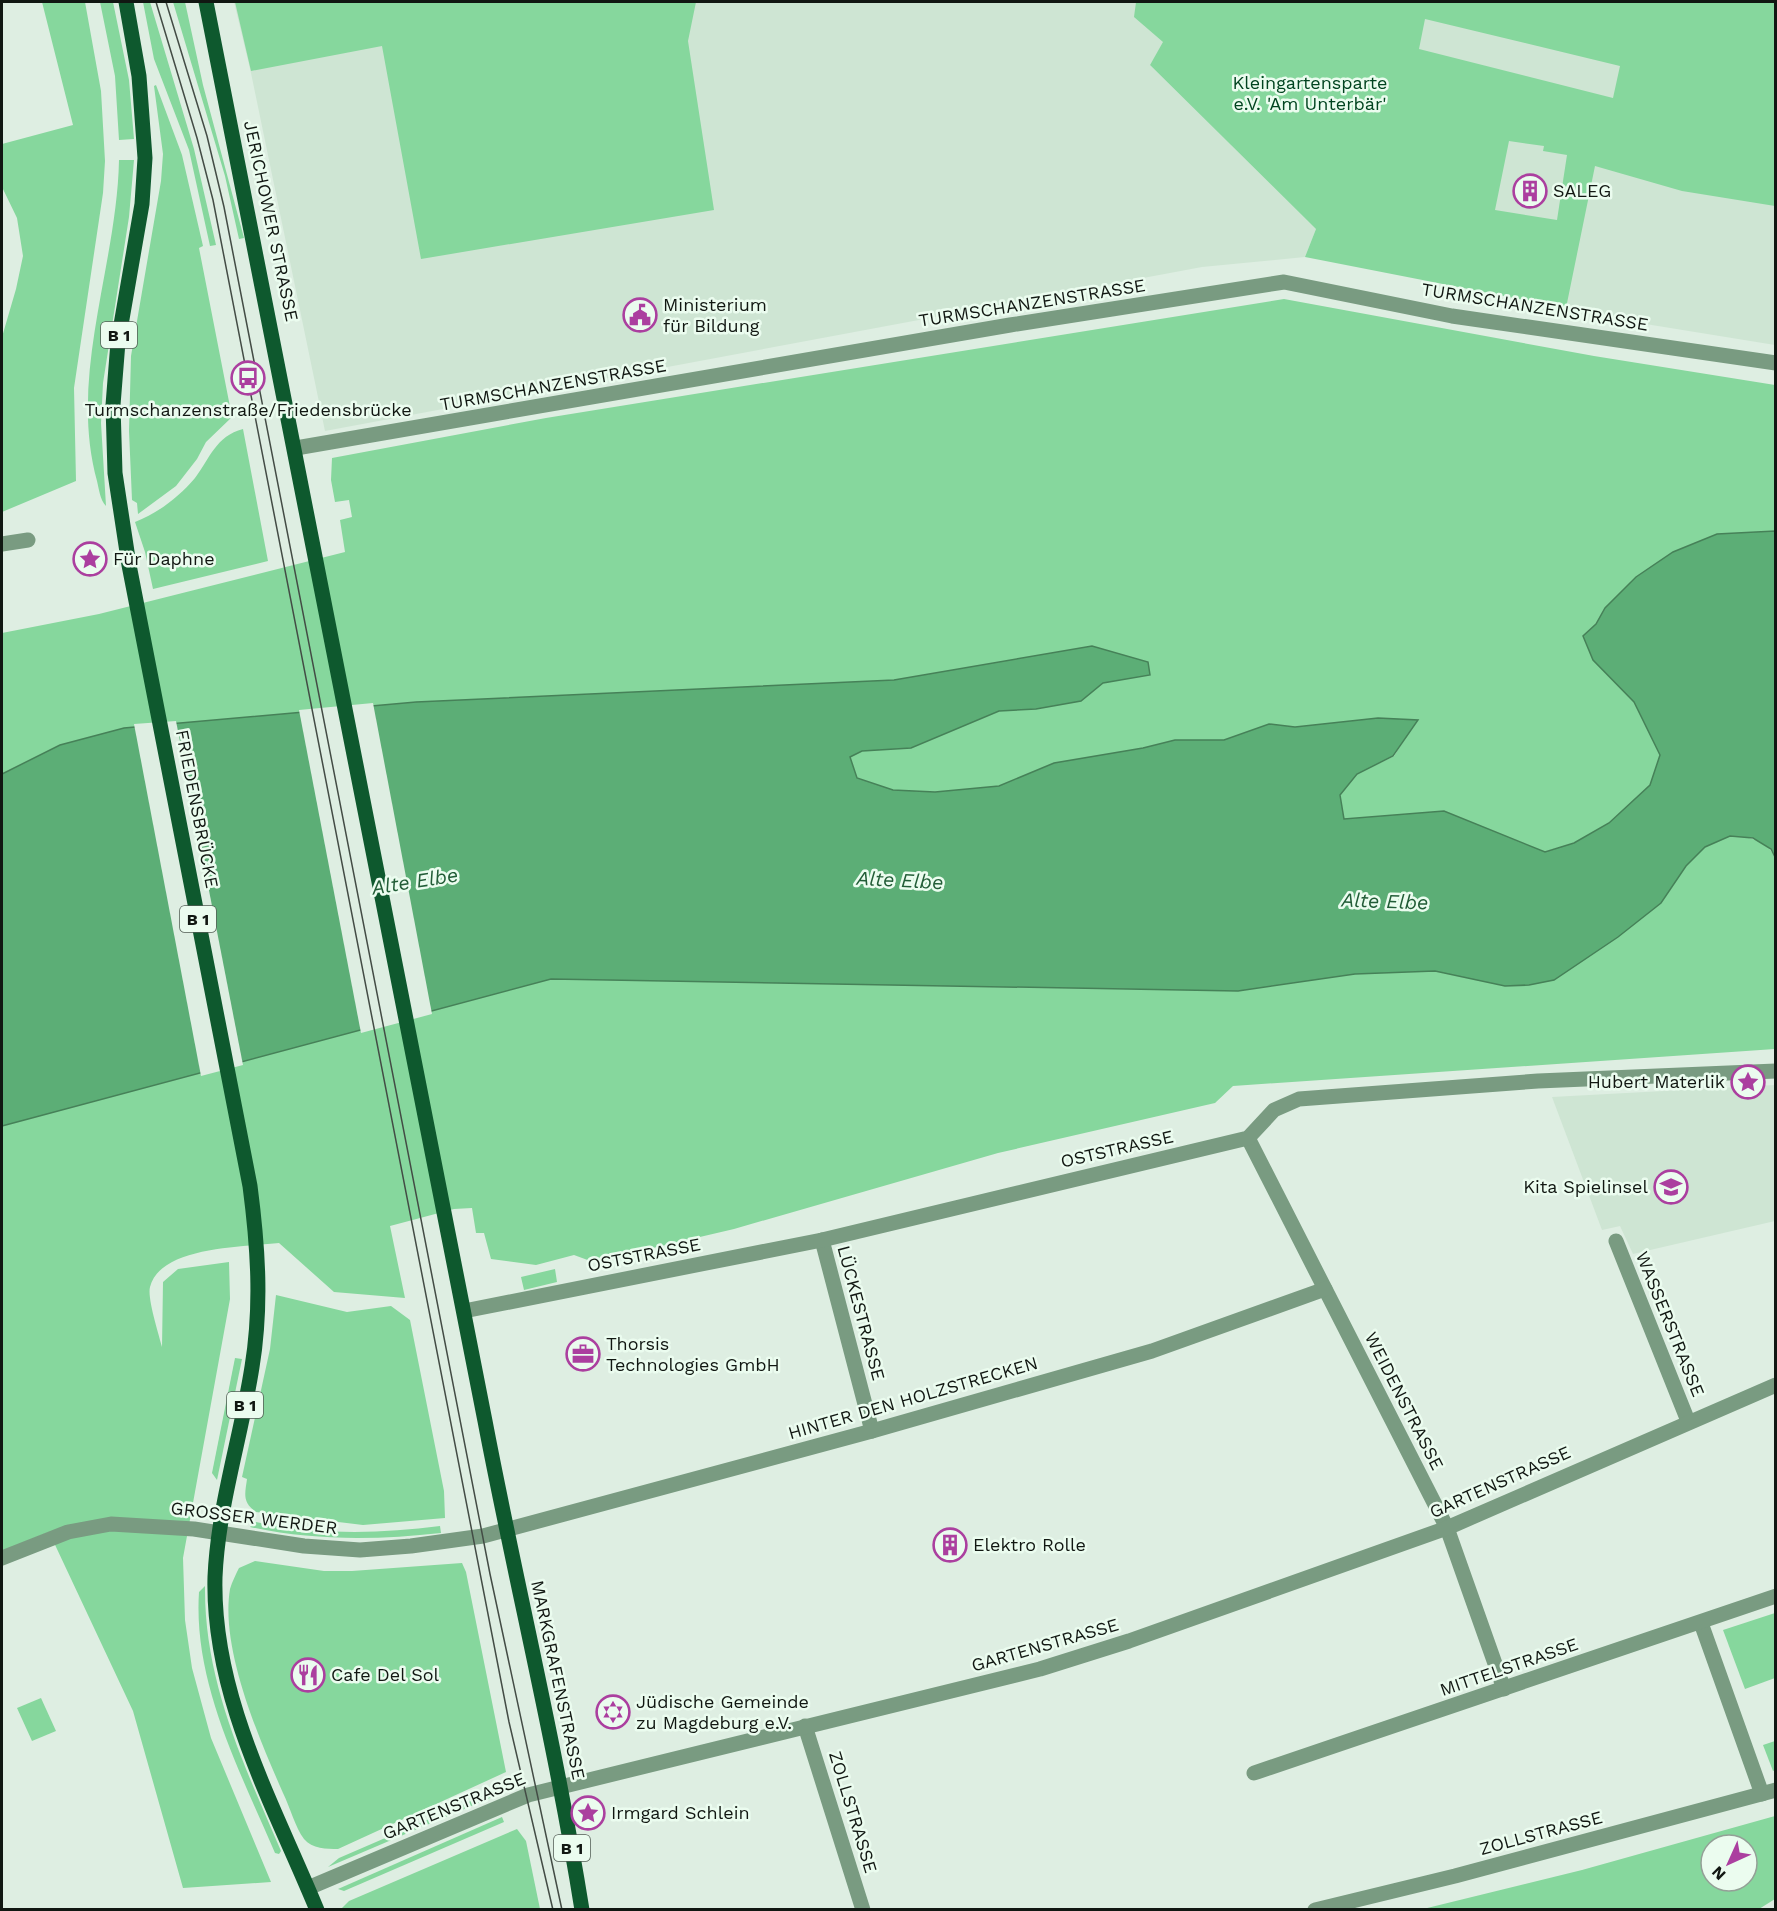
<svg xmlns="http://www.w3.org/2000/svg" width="1777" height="1911" viewBox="0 0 1777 1911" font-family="'Work Sans',sans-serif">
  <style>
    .built { fill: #cee5d3 }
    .green { fill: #86d79d; fill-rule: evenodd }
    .water { fill: #5cae76; stroke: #468158; stroke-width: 1.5 }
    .pier { fill: #deeee2 }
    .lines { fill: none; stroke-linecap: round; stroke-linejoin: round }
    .pedestrian { stroke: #799b81; stroke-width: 15 }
    .minor { stroke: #799b81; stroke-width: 15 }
    .primary { stroke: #0e592e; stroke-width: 15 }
    .tram { stroke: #434c45; stroke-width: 1.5 }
    .labels { text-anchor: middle; stroke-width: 5; stroke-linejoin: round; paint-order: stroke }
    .shield { fill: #ebfcef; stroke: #525c54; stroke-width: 1.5 }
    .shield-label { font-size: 16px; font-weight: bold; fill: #111712 }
    .park-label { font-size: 18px; fill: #00441f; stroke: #ebfcef }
    .poi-label { font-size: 18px; fill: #111712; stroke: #ebfcef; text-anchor: start }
    .street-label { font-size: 18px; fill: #111712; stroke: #ebfcef }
    .water-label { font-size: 20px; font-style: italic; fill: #225d37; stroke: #ebfcef }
  </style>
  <rect width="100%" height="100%" fill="#deeee2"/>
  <g class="built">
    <polygon points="234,2 1136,2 1135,17 1164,42 1150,65 1316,229 1305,257 1202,267 325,431 251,73"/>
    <polygon points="1394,2 1775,2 1775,345 1621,320 1472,290"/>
    <polygon points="1775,1085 1775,1221 1633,1254 1620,1226 1602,1230 1552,1097"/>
  </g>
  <g class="green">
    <polygon points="42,2 85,2 101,91 105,161 103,193 74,388 76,481 2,512 2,337 16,289 23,256 17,218 2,187 2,144 73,125"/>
    <polygon points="100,2 113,2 129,80 134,139 119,140 115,76"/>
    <polygon points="143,2 150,2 194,149 216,245 210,246 189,150 154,59"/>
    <polygon points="173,2 185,2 203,85 244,238 239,239 225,176"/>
    <polygon points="235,2 696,2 688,41 714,210 421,259 382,46 251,71"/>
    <path d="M1136 2H1775V206L1682 191 1595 166 1566 308 1305 257 1316 229 1150 65 1163 42 1134 17ZM1425 19 1620 66 1613 98 1419 49ZM1509 141 1544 146 1543 151 1567 155 1557 220 1495 210Z"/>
    <polygon points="156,85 182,155 203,246 199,248 232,417 206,442 197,459 176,486 138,514 137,503 132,500 129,431 131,356 161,181 163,154 154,86"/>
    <path d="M119 160H134L129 217 103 383 101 423 106 506C100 500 99 489 97 481 68 375 117 266 119 160Z"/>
    <polygon points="1284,299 1594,356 1775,385 1775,531 1717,534 1673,552 1636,577 1605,608 1596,624 1583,636 1593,660 1634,702 1660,755 1650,785 1609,823 1574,843 1544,852 1444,811 1344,819 1340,795 1357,774 1394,756 1417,720 1378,718 1295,727 1269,724 1224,740 1175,740 1143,748 1054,763 999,786 935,792 893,790 857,778 850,757 862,751 911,748 999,711 1036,709 1081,701 1103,683 1150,675 1092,646 894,680 416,702 125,728 60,745 2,774 2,633 99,614 345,552 340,520 352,517 349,500 335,502 331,480 332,458 546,418"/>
    <path d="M243 429 268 561 153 589 145 552 135 522C158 513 179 497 195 478 210 458 216 436 243 429Z"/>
    <path d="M1730 836C1749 837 1766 839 1775 857V1049L1233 1086 1215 1103 998 1153 734 1229 593 1262 574 1255 536 1265 491 1259 484 1233H476L472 1208 454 1209 390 1226 405 1298 334 1292 279 1243C244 1247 160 1246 150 1287 147 1298 159 1335 162 1347L163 1282 178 1269 229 1262 230 1299 183 1558 185 1620 192 1668 211 1738 271 1882 183 1888 133 1711 49 1532 2 1551V1126L551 979 1238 991 1355 974 1435 971 1505 986 1661 903 1686 866 1705 847Z"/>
    <polygon points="555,1269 557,1282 524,1290 521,1277"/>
    <path d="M276 1295 347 1312 391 1306 410 1320 444 1491 445 1518 363 1525 256 1512C242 1502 245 1494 247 1479L242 1477 270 1349Z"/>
    <polygon points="235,1358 242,1359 217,1480 212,1473"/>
    <path d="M256 1522C318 1535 378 1534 440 1526L441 1533C377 1540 314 1541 250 1527Z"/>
    <path d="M255 1561 324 1571H352L462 1563 466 1572 506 1772 338 1849C327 1849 312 1849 304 1839 295 1827 290 1807 283 1793 259 1738 220 1649 230 1589 232 1582 236 1574 239 1568Z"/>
    <path d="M205 1586C204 1682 244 1765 281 1851L279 1854 275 1853C240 1771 193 1683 199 1592Z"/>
    <polygon points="1775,1613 1775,1678 1745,1689 1723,1630"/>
    <polygon points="41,1698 56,1731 32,1741 17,1708"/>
    <polygon points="1775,1741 1775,1770 1773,1771 1763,1745"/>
    <polygon points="494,1791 497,1795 328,1867 339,1858"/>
    <path d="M1775 1816V1899L1759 1909 1419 1910 1582 1870ZM1711 1845H1747V1881H1711Z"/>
    <polygon points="502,1817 504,1822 344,1891 338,1889"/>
    <polygon points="517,1829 526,1841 540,1909 341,1909 349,1901"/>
  </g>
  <polygon class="water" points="1775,531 1775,857 1771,849 1753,838 1730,836 1705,847 1686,866 1661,903 1618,937 1554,980 1529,985 1505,986 1435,971 1355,974 1238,991 551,979 2,1126 2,774 60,745 124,728 416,702 894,680 1092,646 1148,662 1150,675 1103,683 1081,701 1036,709 999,711 911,748 862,751 850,757 857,778 893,790 935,792 999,786 1054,763 1143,748 1175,740 1224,740 1269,724 1295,727 1378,718 1418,720 1393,756 1357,774 1340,795 1344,819 1444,811 1545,852 1574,843 1609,823 1650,785 1660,755 1634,702 1593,660 1583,636 1596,624 1605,608 1636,577 1673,552 1717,534"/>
  <g class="pier">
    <polygon points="373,703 432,1014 361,1033 299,710"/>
    <polygon points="176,721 243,1065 201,1076 134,724"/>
  </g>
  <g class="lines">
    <polyline class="pedestrian" points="2,544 28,540"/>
    <g class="minor">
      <polyline points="296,448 1010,325 1284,282 1452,316 1776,363"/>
      <polyline points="1248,1138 1447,1528 1504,1689"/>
      <polyline points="822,1240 872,1431"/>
      <polyline points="1616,1241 1688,1421"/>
      <polyline points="464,1311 822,1240 1248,1138 1274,1110 1299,1099 1538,1081 1776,1071"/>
      <polyline points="2,1558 68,1532 111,1524 194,1529 304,1546 360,1550 411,1546 483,1536 872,1431 1152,1351 1325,1289"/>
      <polyline points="1701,1623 1762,1794"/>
      <polyline points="805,1726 863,1910"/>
      <polyline points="1254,1773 1776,1596"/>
      <polyline points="308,1888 528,1795 1040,1669 1129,1641 1447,1528 1776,1385"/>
      <polyline points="1315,1910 1455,1876 1776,1790"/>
    </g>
    <g class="primary">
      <path d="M126 2 139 76 145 158 142 204 118 342 113 405 115 473 129 565 250 1186C258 1247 262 1306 252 1367 241 1438 218 1506 215 1577 212 1696 273 1803 317 1910"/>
      <path d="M206 2C303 474 396 947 485 1421 516 1584 556 1746 582 1910"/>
    </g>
    <g class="tram">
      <polyline points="156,2 197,138 213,200 509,1722 553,1910"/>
      <polyline points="166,2 207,136 224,207 490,1574 562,1910"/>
    </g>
  </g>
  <defs>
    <symbol id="building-ring" viewBox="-11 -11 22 22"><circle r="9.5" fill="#ebfcef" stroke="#ab3f9f" stroke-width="1.5"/><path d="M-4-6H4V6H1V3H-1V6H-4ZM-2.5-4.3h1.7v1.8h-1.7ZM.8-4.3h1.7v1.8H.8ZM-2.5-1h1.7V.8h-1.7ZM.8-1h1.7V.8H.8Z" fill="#ab3f9f"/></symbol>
    <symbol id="civic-ring" viewBox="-11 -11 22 22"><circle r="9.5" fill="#ebfcef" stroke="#ab3f9f" stroke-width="1.5"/><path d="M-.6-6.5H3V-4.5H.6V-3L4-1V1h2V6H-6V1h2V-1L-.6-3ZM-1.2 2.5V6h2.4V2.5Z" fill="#ab3f9f"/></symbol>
    <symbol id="bus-ring" viewBox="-11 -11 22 22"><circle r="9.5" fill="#ebfcef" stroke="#ab3f9f" stroke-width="1.5"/><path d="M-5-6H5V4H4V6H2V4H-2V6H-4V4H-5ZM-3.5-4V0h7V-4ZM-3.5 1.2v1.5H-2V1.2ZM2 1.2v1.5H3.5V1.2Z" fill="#ab3f9f"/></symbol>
    <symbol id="sight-ring" viewBox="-11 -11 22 22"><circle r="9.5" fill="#ebfcef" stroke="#ab3f9f" stroke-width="1.5"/><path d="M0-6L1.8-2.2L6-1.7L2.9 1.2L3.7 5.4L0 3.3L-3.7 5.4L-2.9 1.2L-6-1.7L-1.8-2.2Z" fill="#ab3f9f"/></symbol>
    <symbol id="school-ring" viewBox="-11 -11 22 22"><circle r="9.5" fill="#ebfcef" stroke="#ab3f9f" stroke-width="1.5"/><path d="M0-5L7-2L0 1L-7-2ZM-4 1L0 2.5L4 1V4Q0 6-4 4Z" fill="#ab3f9f"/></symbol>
    <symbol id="office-ring" viewBox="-11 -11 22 22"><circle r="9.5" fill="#ebfcef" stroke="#ab3f9f" stroke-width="1.5"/><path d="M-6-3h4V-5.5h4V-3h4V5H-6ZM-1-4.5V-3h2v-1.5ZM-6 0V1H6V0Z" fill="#ab3f9f"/></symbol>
    <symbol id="restaurant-ring" viewBox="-11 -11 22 22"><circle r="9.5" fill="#ebfcef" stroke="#ab3f9f" stroke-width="1.5"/><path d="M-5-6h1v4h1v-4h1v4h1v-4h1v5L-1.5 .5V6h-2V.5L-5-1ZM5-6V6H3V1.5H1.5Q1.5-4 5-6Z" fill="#ab3f9f"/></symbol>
    <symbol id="synagogue-ring" viewBox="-11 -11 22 22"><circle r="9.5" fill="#ebfcef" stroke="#ab3f9f" stroke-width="1.5"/><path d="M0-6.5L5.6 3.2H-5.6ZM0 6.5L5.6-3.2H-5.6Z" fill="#ab3f9f"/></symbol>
  </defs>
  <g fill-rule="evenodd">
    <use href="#building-ring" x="1511" y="172" width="38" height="38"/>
    <use href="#civic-ring" x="621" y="296" width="38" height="38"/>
    <use href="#bus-ring" x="229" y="359" width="38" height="38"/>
    <use href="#sight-ring" x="71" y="540" width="38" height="38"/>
    <use href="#sight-ring" x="1729" y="1063" width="38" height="38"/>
    <use href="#school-ring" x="1652" y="1168" width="38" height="38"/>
    <use href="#office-ring" x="564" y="1335" width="38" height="38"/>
    <use href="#building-ring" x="931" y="1526" width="38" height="38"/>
    <use href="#restaurant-ring" x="289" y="1656" width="38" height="38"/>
    <use href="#synagogue-ring" x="594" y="1693" width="38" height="38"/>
    <use href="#sight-ring" x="569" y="1794" width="38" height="38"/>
  </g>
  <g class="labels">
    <g class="shield">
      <rect x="101" y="322" width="36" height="26" rx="4.5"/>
      <rect x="180" y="906" width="36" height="26" rx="4.5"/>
      <rect x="227" y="1392" width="36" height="26" rx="4.5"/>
      <rect x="554" y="1835" width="36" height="26" rx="4.5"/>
    </g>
    <g class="shield-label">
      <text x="119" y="341">B 1</text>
      <text x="198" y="925">B 1</text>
      <text x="245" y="1411">B 1</text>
      <text x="572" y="1854">B 1</text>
    </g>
    <g class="park-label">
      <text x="1310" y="89">Kleingartensparte<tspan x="1310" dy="21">e.V. 'Am Unterbär'</tspan></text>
    </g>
    <g class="poi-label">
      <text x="1553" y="197">SALEG</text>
      <text x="663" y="311">Ministerium<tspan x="663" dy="21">für Bildung</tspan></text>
      <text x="248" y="416" text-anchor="middle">Turmschanzenstraße/Friedensbrücke</text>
      <text x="113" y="565">Für Daphne</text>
      <text x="1725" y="1088" text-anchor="end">Hubert Materlik</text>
      <text x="1648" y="1193" text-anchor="end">Kita Spielinsel</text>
      <text x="606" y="1350">Thorsis<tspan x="606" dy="21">Technologies GmbH</tspan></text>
      <text x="973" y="1551">Elektro Rolle</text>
      <text x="331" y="1681">Cafe Del Sol</text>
      <text x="636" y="1708">Jüdische Gemeinde<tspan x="636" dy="21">zu Magdeburg e.V.</tspan></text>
      <text x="611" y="1819">Irmgard Schlein</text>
    </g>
    <g class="street-label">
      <text transform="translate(271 221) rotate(78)" y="6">JERICHOWER STRASSE</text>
      <text transform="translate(1032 303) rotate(-9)" y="6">TURMSCHANZENSTRASSE</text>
      <text transform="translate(1535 307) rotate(9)" y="6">TURMSCHANZENSTRASSE</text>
      <text transform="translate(553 385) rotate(-10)" y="6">TURMSCHANZENSTRASSE</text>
      <text transform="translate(197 809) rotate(79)" y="6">FRIEDENSBRÜCKE</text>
      <text transform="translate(1117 1149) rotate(-13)" y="6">OSTSTRASSE</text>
      <text transform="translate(644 1255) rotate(-11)" y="6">OSTSTRASSE</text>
      <text transform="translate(861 1313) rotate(75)" y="6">LÜCKESTRASSE</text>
      <text transform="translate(1670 1324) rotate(68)" y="6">WASSERSTRASSE</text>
      <text transform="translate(913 1398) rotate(-16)" y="6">HINTER DEN HOLZSTRECKEN</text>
      <text transform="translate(1404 1401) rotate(63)" y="6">WEIDENSTRASSE</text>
      <text transform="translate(1500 1482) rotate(-24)" y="6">GARTENSTRASSE</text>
      <text transform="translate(254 1518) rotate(7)" y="6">GROSSER WERDER</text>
      <text transform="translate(1045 1645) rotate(-16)" y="6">GARTENSTRASSE</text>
      <text transform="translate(1509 1667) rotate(-19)" y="6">MITTELSTRASSE</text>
      <text transform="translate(558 1680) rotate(78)" y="6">MARKGRAFENSTRASSE</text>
      <text transform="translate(454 1806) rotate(-22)" y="6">GARTENSTRASSE</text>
      <text transform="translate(853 1812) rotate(73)" y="6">ZOLLSTRASSE</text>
      <text transform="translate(1541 1833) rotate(-15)" y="6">ZOLLSTRASSE</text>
    </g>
    <g class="water-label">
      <text transform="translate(900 880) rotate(3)" y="7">Alte Elbe</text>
      <text transform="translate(415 881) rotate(-9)" y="7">Alte Elbe</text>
      <text transform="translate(1385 901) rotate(2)" y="7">Alte Elbe</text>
    </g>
  </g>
  <rect width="1777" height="1911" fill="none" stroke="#111712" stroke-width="6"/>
  <g transform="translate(1729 1863) rotate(225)"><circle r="28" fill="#ebfcef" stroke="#94a097" stroke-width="1.5"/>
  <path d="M0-4.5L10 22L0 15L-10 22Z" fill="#ab3f9f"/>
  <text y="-9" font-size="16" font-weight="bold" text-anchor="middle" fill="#111712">N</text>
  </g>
</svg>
